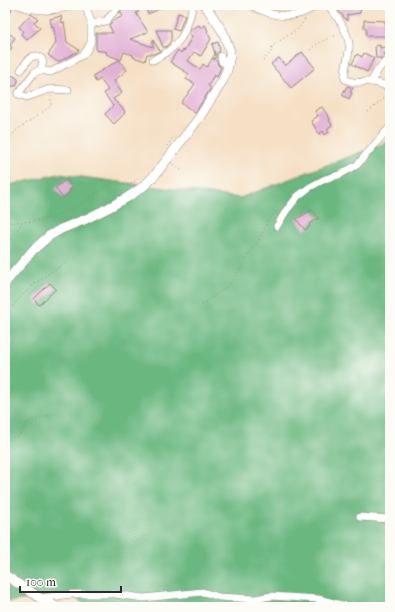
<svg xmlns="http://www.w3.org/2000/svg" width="395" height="612" viewBox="0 0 395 612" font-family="'IM FELL French Canon',serif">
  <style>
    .forest { fill: #6ab780; stroke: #4a7156 }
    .building { fill: #e2b1d6 }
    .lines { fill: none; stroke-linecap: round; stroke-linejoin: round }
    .minor-casing { stroke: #908678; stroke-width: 8 }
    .tertiary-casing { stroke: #908678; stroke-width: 10 }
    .secondary-casing { stroke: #908678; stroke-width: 12 }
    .path { stroke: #908678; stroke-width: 1; stroke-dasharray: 1 3; stroke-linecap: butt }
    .minor { stroke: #fff; stroke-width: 7 }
    .tertiary { stroke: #fff; stroke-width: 9 }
    .secondary { stroke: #fff; stroke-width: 10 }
  </style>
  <rect width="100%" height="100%" fill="#fdfcf7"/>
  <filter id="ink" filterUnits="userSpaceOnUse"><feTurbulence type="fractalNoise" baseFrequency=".025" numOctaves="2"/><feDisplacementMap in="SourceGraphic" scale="8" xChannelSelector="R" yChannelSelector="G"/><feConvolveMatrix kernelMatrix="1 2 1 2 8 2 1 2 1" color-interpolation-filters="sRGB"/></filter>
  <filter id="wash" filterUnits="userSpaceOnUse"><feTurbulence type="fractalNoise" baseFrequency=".012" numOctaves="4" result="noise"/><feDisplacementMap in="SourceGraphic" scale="16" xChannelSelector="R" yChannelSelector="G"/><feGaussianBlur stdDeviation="0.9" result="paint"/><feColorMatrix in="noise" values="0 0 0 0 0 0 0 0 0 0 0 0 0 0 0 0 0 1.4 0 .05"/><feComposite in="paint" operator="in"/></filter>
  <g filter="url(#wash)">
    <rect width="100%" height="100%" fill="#f5e0c5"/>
    <polygon class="forest" points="390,141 390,607 89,607 70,594 5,602 5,186 59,174 240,198"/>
    <g id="blocks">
      <g class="building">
        <polygon points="126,5 134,5 139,12 136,13 148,32 130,39 153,47 153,40 160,51 154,54 147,54 145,61 133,57 133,55 124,52 121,60 106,54 107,52 96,50 96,33 113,33 109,25 113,21 123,16 120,12"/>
        <polygon points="145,5 168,5 148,14"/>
        <polygon points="340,5 361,5 360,13 347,15 347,21 338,10 341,10"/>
        <polygon points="178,13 185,15 179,31 173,29"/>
        <polygon points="31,14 38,19 34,22 40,28 27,40 21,34 23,31 19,27"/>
        <polygon points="61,16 62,23 64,22 67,42 79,50 77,52 58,62 48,55 56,43 53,26 52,27 50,19"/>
        <polygon points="364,20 385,21 385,27 390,27 390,36 366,36 366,28 364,28"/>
        <polygon points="199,25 201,28 205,25 208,31 207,32 211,39 201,56 194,52 188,61 200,69 203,64 207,67 215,54 212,44 218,42 220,51 216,54 216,58 213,59 217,61 218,65 221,67 217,77 214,75 208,86 211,88 195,113 181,103 195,84 186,79 189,74 170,62 178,50 181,53 183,50 184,51 192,37 189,33 190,30"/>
        <polygon points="156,30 171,30 171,41 166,47 163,47"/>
        <polygon points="9,33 15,38 10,45 12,48 5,55 5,38"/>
        <polygon points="380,45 380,48 390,46 390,53 384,54 384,56 382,58 376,58 375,46"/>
        <polygon points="302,52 315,68 291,88 271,64 279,58 285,66"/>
        <polygon points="364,53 374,58 367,72 352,64 357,54 362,57"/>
        <polygon points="119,60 127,70 114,81 122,93 113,99 125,111 124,112 125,113 114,124 105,114 113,106 104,93 108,90 100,79 96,82 93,77 94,76 94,75"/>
        <polygon points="5,75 14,76 18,79 18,81 16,86 12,86 5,98"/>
        <polygon points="347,86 353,88 350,92 352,93 349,99 342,95"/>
        <polygon points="322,107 330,119 329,120 332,125 327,129 329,132 325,135 323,131 319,134 311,121 318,116 315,111"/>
        <polygon points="67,179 72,188 69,190 70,192 63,198 55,188"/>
        <polygon points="312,210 319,218 309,224 310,226 305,230 296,219"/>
        <polygon points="50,283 56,289 39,305 34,299"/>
      </g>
    </g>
  </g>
  <g filter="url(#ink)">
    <use href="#blocks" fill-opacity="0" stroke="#908678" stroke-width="1"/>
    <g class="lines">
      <defs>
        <g id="minor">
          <path d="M18 5C37 12 55 12 73 5"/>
          <path d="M250 5C265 13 282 19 299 14 306 12 312 8 319 5"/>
          <path d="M328 5C337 16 351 35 349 50 348 60 344 68 345 79 356 85 360 81 371 82 378 82 384 85 390 88"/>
          <polyline points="91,24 106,21 120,5"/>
          <polyline points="221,56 222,62 229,64"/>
          <path d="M153 60C181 47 186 33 193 5"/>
          <path d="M21 70C26 63 32 50 42 59L43 63 40 70"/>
          <path d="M371 82C377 71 380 65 390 58"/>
          <polyline points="68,90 50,89 27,97 18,94 34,73 40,70 51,72 83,55 87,50 91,42 91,22 85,5"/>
          <polyline points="277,226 286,211 298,196 310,187 325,179 339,175 357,165 390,127"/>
          <polyline points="360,517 390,519"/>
          <polyline points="40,598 73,594 115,594 143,598 203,592 219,597 255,599 271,596 318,599 349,607"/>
        </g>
        <g id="tertiary">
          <polyline points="5,283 33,250 49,236 61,229 86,219 108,208 128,197 144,186 155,175 199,118 223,80 227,70 230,55 230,51 223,32 205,5"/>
          <polyline points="5,575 40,598 57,607"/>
        </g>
        <polyline id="secondary" points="5,11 7,5"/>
      </defs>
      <use href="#minor" class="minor-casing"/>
      <use href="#tertiary" class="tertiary-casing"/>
      <use href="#secondary" class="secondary-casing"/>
      <g class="path">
        <path d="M310 50C318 42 327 38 338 35"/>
        <polyline points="263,61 271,52 272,46 299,28 305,19"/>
        <polyline points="368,112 388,95"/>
        <polyline points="5,142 17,130 51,106 51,96"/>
        <polyline points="167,146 174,136"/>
        <polyline points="174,164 183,172"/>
        <polyline points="5,222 27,222 54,217 74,208 111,184 129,185 141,177"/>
        <polyline points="5,245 22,223"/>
        <path d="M5 305 12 307C27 288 47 274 67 262"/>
        <polyline points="202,305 229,285 240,270 250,251 258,242 268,220 278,210"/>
        <polyline points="5,441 17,436 22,432 26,424 33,420 52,415"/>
      </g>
      <use href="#minor" class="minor"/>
      <use href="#tertiary" class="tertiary"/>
      <use href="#secondary" class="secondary"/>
    </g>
  </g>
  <rect width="395" height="612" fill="none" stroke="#fdfcf7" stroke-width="20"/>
  <path d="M20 586v6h101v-6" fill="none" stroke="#2b2b2b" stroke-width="2"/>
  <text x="26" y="586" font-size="12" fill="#2b2b2b" stroke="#fdfcf7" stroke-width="3" paint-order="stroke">100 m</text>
</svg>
